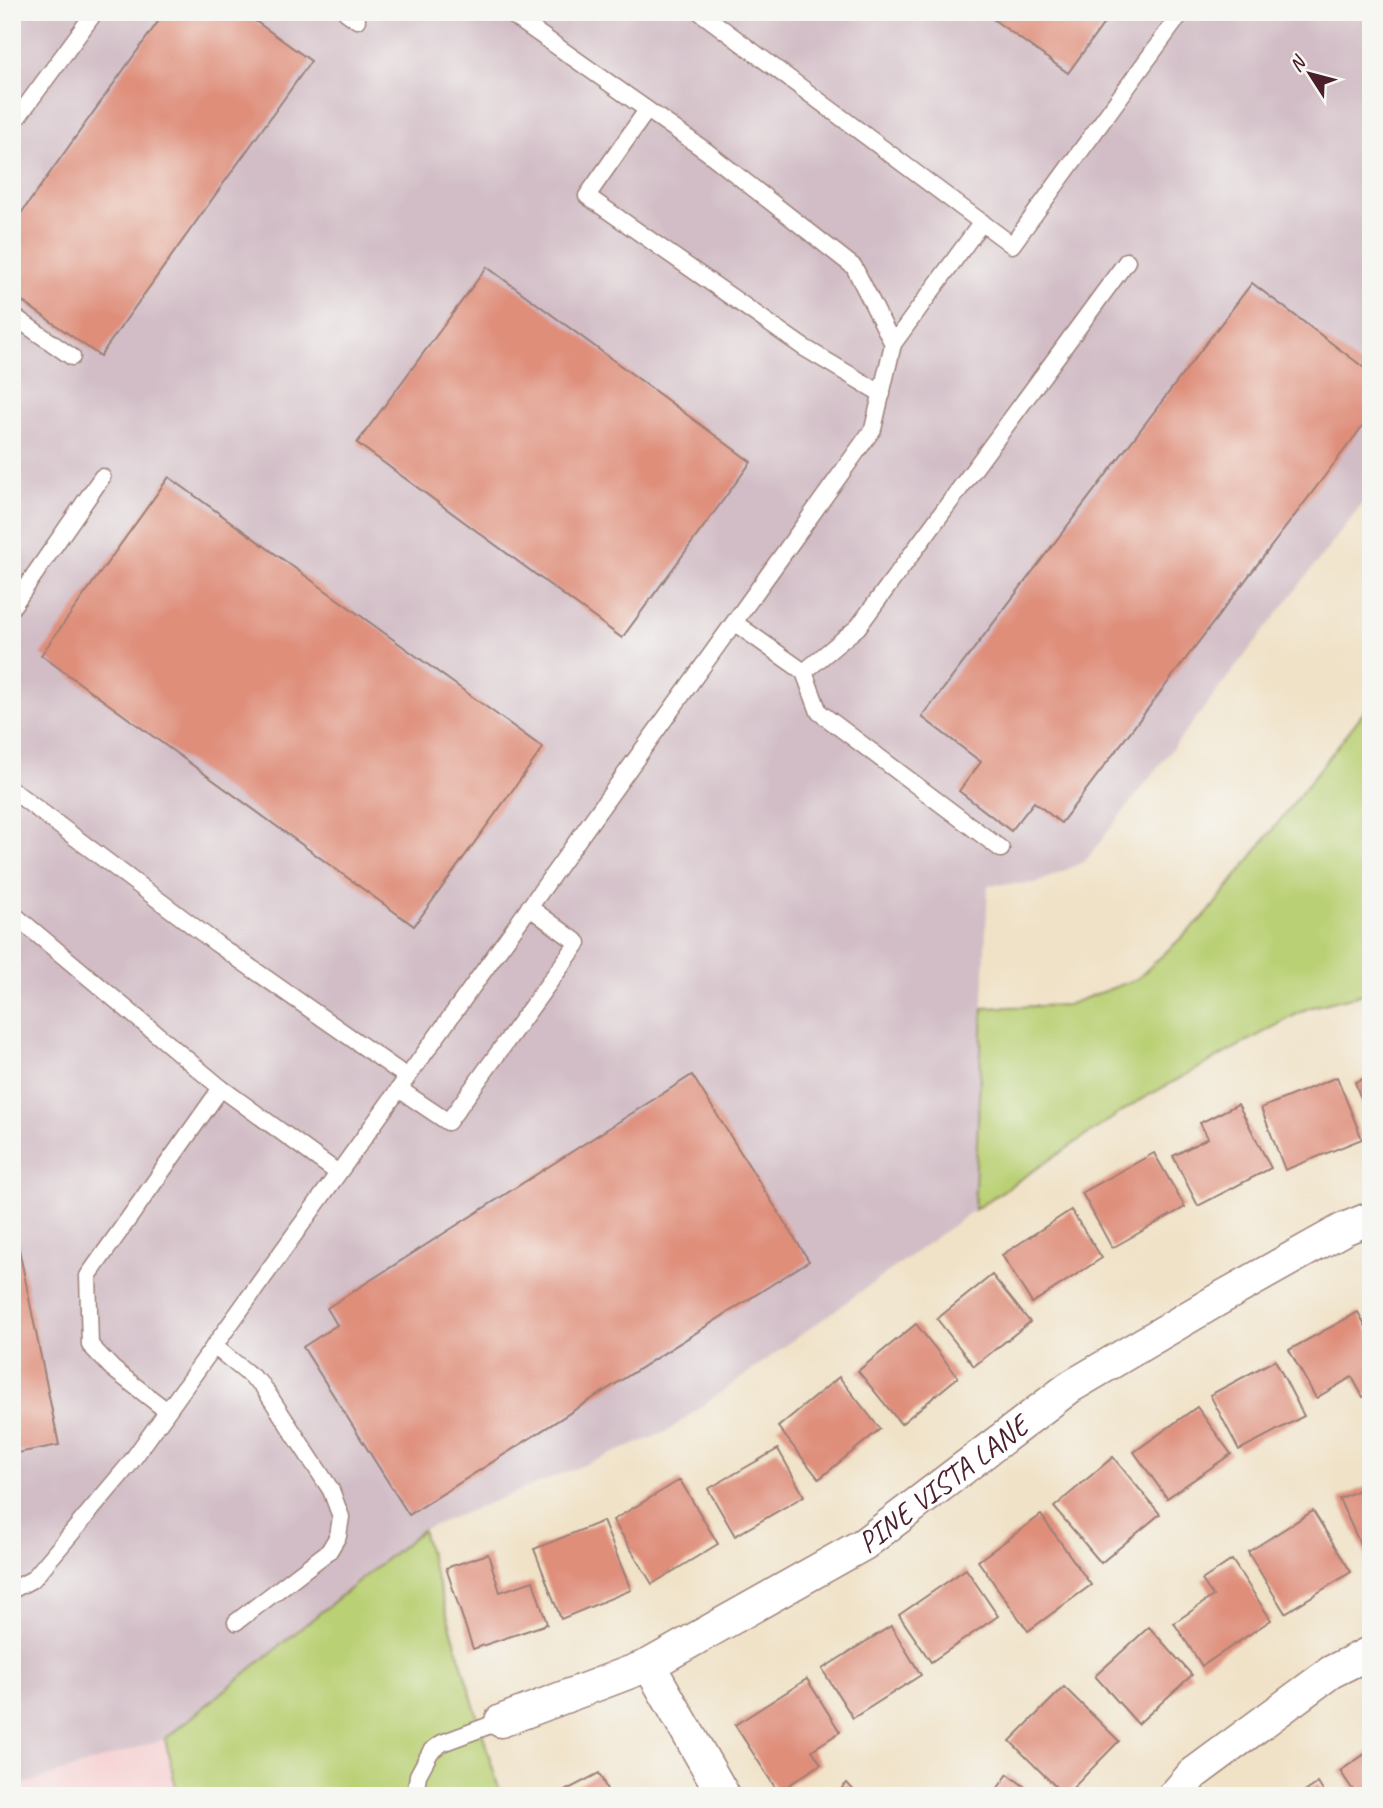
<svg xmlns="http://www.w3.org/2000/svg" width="1383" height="1808" viewBox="0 0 1383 1808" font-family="Caveat,sans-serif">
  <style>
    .built { fill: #f7cfd1 }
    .industrial { fill: #d2bdc6 }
    .green { fill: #bad075; stroke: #827850; stroke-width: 2 }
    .building { fill: #df8e7a }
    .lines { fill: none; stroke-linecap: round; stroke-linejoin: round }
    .lane-casing { stroke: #9d8079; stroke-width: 19 }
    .street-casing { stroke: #9d8079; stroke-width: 35 }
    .lane { stroke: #fff; stroke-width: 16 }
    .street { stroke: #fff; stroke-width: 32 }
    .labels { text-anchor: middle; stroke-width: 7; stroke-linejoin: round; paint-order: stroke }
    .street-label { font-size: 30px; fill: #4a1f2b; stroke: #f6f6f2 }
  </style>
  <rect width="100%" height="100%" fill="#f6f6f2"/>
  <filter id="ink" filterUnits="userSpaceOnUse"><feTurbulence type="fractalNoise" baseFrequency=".0143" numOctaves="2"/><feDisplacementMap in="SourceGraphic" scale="14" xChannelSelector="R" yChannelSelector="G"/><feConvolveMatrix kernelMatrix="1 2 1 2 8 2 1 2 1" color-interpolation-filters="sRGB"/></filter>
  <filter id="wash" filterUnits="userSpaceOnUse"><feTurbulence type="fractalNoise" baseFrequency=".00686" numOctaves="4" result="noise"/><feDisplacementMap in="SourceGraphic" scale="28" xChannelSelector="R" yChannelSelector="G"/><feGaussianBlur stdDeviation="1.57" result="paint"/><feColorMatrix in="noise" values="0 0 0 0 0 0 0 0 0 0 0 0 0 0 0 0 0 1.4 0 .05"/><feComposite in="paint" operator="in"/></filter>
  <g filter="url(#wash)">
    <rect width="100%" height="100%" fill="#f0e2c7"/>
    <polygon class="built" points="165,1739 178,1796 12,1796 12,1788"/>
    <polygon class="industrial" points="12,12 1371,12 1371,493 1085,861 1037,883 988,885 974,1210 666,1432 422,1530 165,1739 12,1788"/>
    <g class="green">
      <polygon points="1371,703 1371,992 1308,1008 1138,1101 974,1210 983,1008 1067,1005 1137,979 1208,913"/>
      <polygon points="422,1530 501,1796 178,1796 165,1739"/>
    </g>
    <g id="blocks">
      <g class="building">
        <polygon points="165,12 243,12 311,61 100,356 12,294 12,226"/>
        <polygon points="983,12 1112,12 1068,73"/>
        <polygon points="487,267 751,462 622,638 357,443"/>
        <polygon points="1252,283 1371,373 1371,415 1061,823 1034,802 1011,831 959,791 981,762 922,717"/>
        <polygon points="169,477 543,748 414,926 41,655"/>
        <polygon points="692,1075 809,1261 409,1515 303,1347 337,1325 327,1308"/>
        <polygon points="1371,1076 1371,1125 1370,1125 1355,1082"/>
        <polygon points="1337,1077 1362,1139 1285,1170 1261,1108"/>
        <polygon points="1238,1104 1271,1168 1198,1206 1173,1156 1208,1138 1200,1123"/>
        <polygon points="1154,1153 1185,1207 1112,1248 1082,1193"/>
        <polygon points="1071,1210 1102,1258 1032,1303 1002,1255"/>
        <polygon points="13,1220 59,1445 12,1454 12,1221"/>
        <polygon points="992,1275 1030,1322 974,1366 937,1319"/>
        <polygon points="1358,1312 1371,1336 1371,1392 1363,1397 1352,1377 1316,1398 1289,1350"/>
        <polygon points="916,1324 958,1377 901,1424 858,1371"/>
        <polygon points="1275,1360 1304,1416 1239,1450 1210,1395"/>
        <polygon points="839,1377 880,1429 819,1479 778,1427"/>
        <polygon points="1197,1407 1231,1454 1167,1498 1134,1452"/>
        <polygon points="778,1449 804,1496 735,1536 708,1489"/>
        <polygon points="1113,1457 1160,1514 1101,1563 1054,1507"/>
        <polygon points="680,1480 718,1544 652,1584 613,1520"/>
        <polygon points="1371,1484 1371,1567 1339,1499"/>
        <polygon points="1313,1511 1351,1572 1285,1613 1248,1552"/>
        <polygon points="1041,1515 1091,1585 1028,1631 978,1561"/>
        <polygon points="603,1521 631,1590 561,1619 534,1549"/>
        <polygon points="488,1554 500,1592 533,1581 547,1624 473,1649 446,1568"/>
        <polygon points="1232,1560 1271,1620 1202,1666 1174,1623 1213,1596 1202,1580"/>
        <polygon points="966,1569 998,1616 931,1662 899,1615"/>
        <polygon points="891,1626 921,1675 853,1718 822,1669"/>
        <polygon points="1149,1627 1192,1675 1138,1724 1095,1676"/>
        <polygon points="807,1679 840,1732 812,1750 821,1764 778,1792 735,1725"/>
        <polygon points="1064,1687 1119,1741 1065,1796 1010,1741"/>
        <polygon points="1371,1750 1371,1796 1357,1796 1340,1771"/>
        <polygon points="599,1773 610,1796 555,1796"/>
        <polygon points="1008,1774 1037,1796 992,1796"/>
        <polygon points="847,1783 859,1796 834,1796"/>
        <polygon points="1318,1783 1326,1796 1299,1796"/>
      </g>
    </g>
  </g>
  <g filter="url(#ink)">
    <use href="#blocks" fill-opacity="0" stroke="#9d8079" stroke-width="2"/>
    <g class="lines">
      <defs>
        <g id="lane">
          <polyline points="346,12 357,20"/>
          <polyline points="700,12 1012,245 1182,12"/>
          <polyline points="647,110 587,196 803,347 882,394"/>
          <polyline points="12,125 95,12"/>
          <polyline points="12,315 72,357"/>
          <polyline points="893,344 982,222"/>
          <polyline points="12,607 102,477"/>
          <polyline points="735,623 804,672 819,712 1001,849"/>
          <polyline points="804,672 858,627 1127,261"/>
          <polyline points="12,790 217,944 407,1077"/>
          <polyline points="12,913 221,1088"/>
          <polyline points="399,1089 448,1122 578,943 529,907"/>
          <polyline points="214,1346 262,1385 331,1490 341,1517 338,1536 329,1551 236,1622"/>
          <polyline points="167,1411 113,1369 90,1345 88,1276 221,1088 338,1173"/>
          <polyline points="12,1590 33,1579 128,1466 873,429 893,344 854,267 706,151 508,12"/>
          <polyline points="418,1796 416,1790 418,1775 431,1751 442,1743 501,1721"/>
        </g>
        <g id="street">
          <polyline points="649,1665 724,1796"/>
          <path id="s1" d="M501 1721 649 1665 864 1544 1070 1387 1219 1299 1344 1229 1371 1218"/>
          <polyline points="1174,1796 1193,1774 1331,1672 1371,1652"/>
        </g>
      </defs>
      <use href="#lane" class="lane-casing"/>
      <use href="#street" class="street-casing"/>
      <use href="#lane" class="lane"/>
      <use href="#street" class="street"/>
    </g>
  </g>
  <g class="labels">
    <g class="street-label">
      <text dy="10" stroke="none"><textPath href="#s1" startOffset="504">PINE VISTA LANE</textPath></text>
    </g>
  </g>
  <rect width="1383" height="1808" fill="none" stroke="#f6f6f2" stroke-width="42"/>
  <g transform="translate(1310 74) rotate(306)" stroke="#f6f6f2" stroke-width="5" paint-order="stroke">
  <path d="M0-5L12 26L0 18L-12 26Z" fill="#4a1f2b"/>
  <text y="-10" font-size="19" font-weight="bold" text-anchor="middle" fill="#4a1f2b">N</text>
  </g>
</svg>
